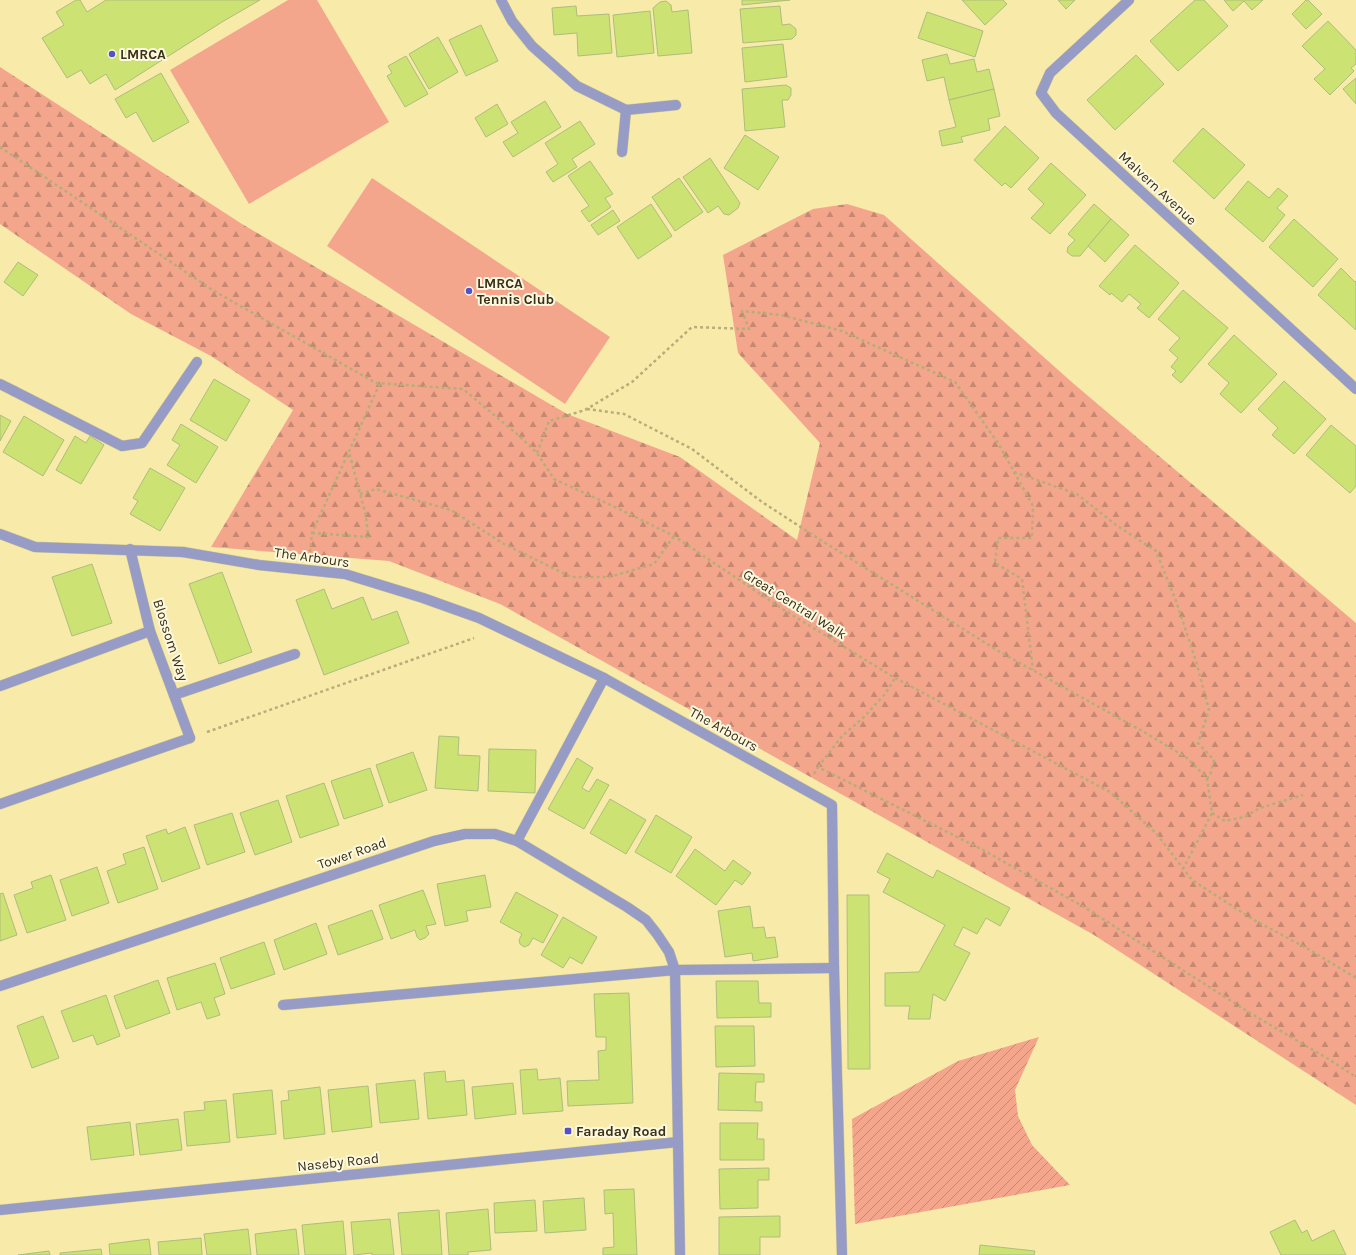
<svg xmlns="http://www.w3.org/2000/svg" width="1356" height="1255" viewBox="0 0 1356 1255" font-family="Karla,sans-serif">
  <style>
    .forest { fill: url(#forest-firs) }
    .garden { fill: url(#garden-furrows) }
    .pitch { fill: #f4a68d }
    .building { fill: #cce273; stroke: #afbc7e }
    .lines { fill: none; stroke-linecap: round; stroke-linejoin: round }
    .service-casing { stroke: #d5ca90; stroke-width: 11 }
    .minor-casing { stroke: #d5ca90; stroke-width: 11 }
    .path { stroke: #b7ad79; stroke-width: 2.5; stroke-dasharray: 3 3; stroke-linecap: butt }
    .service { stroke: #969cc6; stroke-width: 10 }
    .minor { stroke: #969cc6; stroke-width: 10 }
    .poi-dot { fill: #5352c9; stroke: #fdf8df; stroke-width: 1.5 }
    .labels { text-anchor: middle; stroke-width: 4; stroke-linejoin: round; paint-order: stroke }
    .poi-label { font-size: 14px; font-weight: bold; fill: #363117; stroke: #fdf8df; text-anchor: start }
    .street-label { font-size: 14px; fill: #363117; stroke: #fdf8df }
  </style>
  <defs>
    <pattern id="forest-firs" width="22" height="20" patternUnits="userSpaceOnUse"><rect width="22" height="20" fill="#f4a68d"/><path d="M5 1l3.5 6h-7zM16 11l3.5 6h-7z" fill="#c68872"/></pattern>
    <pattern id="garden-furrows" width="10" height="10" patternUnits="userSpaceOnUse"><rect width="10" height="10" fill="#f4a68d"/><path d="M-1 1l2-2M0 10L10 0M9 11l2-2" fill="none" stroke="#c68872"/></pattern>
  </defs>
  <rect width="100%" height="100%" fill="#f8ebaa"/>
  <polygon class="forest" points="0,67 242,224 567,414 680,457 797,540 820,443 738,353 723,255 813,209 847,204 884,215 1074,384 1356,623 1356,1105 1094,935 500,604 389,561 211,547 293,410 211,356 131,314 0,224"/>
  <polygon class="garden" points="1039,1037 1015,1090 1018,1116 1032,1145 1070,1185 855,1224 852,1119 958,1061"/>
  <g class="pitch">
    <polygon points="288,0 317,0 389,122 249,204 170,70"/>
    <polygon points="372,178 610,337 565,404 327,246"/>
  </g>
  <g class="building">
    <polygon points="76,0 80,0 87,12 106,0 260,0 222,22 115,90 106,74 90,84 81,70 67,78 42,38 64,25 56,12"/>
    <polygon points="742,0 790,0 742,5"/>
    <polygon points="962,0 1003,0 1007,4 985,25"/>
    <polygon points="1058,0 1075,0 1066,9"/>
    <polygon points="1195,0 1204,0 1228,26 1178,71 1150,41"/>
    <polygon points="1224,0 1263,0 1252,10 1244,1 1233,11"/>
    <polygon points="1306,0 1308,0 1322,14 1306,29 1292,14"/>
    <polygon points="666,1 671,5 672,12 688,10 692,53 658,56 653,8 660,2"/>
    <polygon points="576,6 577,16 609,14 612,53 578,56 577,33 554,35 552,8"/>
    <polygon points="780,6 782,25 790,24 796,29 796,35 792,39 743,43 740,9"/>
    <polygon points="650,11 654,53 617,57 613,15"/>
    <polygon points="927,12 983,31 975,57 918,38"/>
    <polygon points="1328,21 1356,50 1356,64 1351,68 1354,71 1330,95 1314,79 1325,69 1302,46"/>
    <polygon points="481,25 498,61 466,76 449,40"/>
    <polygon points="438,37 458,72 429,89 409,54"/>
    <polygon points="783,44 787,77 745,82 742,48"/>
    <polygon points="947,54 950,64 974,59 977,72 989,69 994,89 949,100 944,77 927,81 922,60"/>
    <polygon points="1136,55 1164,84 1115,130 1087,100"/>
    <polygon points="406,56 428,94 405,107 387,76 392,73 388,66"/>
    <polygon points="161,73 189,122 153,142 136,112 126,118 115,99"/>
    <polygon points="1356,78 1356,104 1343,89"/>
    <polygon points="786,85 791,88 791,95 788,100 782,100 785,127 745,131 742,89"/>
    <polygon points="994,89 1000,116 988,119 990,130 961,137 963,142 942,146 939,131 956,127 949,100"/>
    <polygon points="545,101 561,127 513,157 503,142 518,133 511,122"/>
    <polygon points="497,104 508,124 486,137 475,118"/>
    <polygon points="580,121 595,144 572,159 577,167 553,182 546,172 558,164 545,143"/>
    <polygon points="1005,126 1039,158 1011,188 1005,183 1002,186 974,160"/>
    <polygon points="1203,128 1245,165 1214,199 1173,161"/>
    <polygon points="745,135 779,157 758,190 724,168"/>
    <polygon points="710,158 740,203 738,208 729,215 724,214 718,206 708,213 683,177"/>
    <polygon points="590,161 613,194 605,198 611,207 589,222 581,211 589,206 568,176"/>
    <polygon points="1051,163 1086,195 1050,234 1031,218 1044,204 1028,189"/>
    <polygon points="679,178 703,212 675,231 652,197"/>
    <polygon points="1248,181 1269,198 1278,188 1288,196 1277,208 1285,215 1263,242 1225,209"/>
    <polygon points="651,204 672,236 638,259 617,227"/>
    <polygon points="1094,204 1111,219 1080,256 1072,256 1067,252 1068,247 1075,240 1068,234"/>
    <polygon points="613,210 620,221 598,235 591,225"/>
    <polygon points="1111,219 1129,235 1105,262 1088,246"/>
    <polygon points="1294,219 1338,259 1313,287 1269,247"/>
    <polygon points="1135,245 1179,283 1149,318 1137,308 1141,304 1129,294 1122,302 1111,293 1110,295 1099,286"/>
    <polygon points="18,262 38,275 23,296 4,282"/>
    <polygon points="1341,268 1355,282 1356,281 1356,330 1318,295"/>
    <polygon points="1183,290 1228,328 1181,383 1172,375 1176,371 1171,367 1178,358 1169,350 1180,338 1158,319"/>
    <polygon points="1234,335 1277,374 1241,413 1220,394 1229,383 1208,364"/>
    <polygon points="214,379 250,400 226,441 190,420"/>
    <polygon points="1284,381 1326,419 1294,454 1272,435 1278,428 1258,409"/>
    <polygon points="0,415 11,421 0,441"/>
    <polygon points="24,416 64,440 43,476 3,452"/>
    <polygon points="181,424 218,447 196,483 167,465 180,445 172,440"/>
    <polygon points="1331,425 1356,446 1356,486 1350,493 1306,455"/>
    <polygon points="75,436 86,443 90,436 104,445 81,484 56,470"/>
    <polygon points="150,468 185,488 160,531 130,514 138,501 133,498"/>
    <polygon points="92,564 112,623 72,636 52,577"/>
    <polygon points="222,572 252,652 219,664 189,584"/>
    <polygon points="324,589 332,609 363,597 372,620 397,611 409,643 324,675 296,600"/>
    <polygon points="439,736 459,737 458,755 480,756 478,791 435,788"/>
    <polygon points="489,749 536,750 535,793 488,791"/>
    <polygon points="413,752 427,790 389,803 376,765"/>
    <polygon points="577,758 593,768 582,788 589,792 597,779 609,785 584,829 548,809"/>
    <polygon points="370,768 383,806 344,819 331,781"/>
    <polygon points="324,783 339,825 300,838 286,796"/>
    <polygon points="610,799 646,820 626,854 590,833"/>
    <polygon points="278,800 292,842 255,855 240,813"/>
    <polygon points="232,813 245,852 207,865 194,825"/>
    <polygon points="656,815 692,837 671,873 635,852"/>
    <polygon points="185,827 200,868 162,882 146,836 166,829 168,834"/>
    <polygon points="144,847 158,889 118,903 107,871 126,864 123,854"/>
    <polygon points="695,849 725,871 733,860 751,873 742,885 735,880 716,905 676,876"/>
    <polygon points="887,853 933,878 937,870 1010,908 1000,926 986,918 977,934 963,927 954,945 970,953 945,1001 933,994 930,1019 908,1019 910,1006 885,1006 885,973 919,972 945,925 883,892 890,879 877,872"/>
    <polygon points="97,867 109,903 72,916 60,880"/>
    <polygon points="51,875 66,920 27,933 14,895 33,888 31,882"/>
    <polygon points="485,875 491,907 466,911 468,921 445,926 437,884"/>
    <polygon points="423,890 436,924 426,926 429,934 425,938 420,940 417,937 415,930 391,939 379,905"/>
    <polygon points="516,892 558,915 543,943 533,938 529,945 524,947 520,944 519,940 522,934 500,922"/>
    <polygon points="3,893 17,935 0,941 0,894"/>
    <polygon points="847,895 869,895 870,1069 848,1069"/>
    <polygon points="750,906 753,928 764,927 766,938 775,937 778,957 753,961 752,953 725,957 718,911"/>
    <polygon points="372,910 383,939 338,955 328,926"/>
    <polygon points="563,917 597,937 582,964 570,957 563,968 541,955"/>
    <polygon points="316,923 327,954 284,970 274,940"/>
    <polygon points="264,942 275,974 231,989 220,958"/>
    <polygon points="215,963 225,994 214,998 220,1015 207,1019 201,1002 177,1010 167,978"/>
    <polygon points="158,980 170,1013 126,1029 114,996"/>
    <polygon points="716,981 758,981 759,1003 771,1003 771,1017 717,1018"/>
    <polygon points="629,993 633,1103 568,1106 567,1081 599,1080 598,1051 606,1050 606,1037 596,1037 594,994"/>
    <polygon points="106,995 120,1036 97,1045 93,1035 73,1042 61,1011"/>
    <polygon points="43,1016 59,1058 32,1068 17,1026"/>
    <polygon points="715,1026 754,1026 755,1066 716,1067"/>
    <polygon points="537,1069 538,1080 560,1078 563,1111 523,1114 520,1070"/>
    <polygon points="445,1071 446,1082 464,1080 467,1115 428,1119 424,1073"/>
    <polygon points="719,1073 764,1074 764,1082 756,1082 755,1102 762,1102 762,1111 718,1110"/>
    <polygon points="415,1080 419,1119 380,1123 376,1084"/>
    <polygon points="513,1083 516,1114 475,1119 472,1087"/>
    <polygon points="368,1086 372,1127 332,1132 328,1090"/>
    <polygon points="320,1087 325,1134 284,1139 281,1101 289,1100 288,1091"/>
    <polygon points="272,1090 276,1134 237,1138 233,1094"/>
    <polygon points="226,1100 230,1142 187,1146 184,1112 205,1110 204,1102"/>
    <polygon points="178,1119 182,1150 140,1155 136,1124"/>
    <polygon points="130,1122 134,1155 91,1160 87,1127"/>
    <polygon points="720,1123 758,1123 757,1139 764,1139 764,1160 720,1160"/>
    <polygon points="769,1168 769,1180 758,1180 758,1208 720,1209 719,1169"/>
    <polygon points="634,1189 637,1255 603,1255 603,1248 614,1247 613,1213 605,1214 604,1190"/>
    <polygon points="584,1198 586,1230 545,1233 543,1201"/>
    <polygon points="535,1200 537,1231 495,1233 494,1203"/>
    <polygon points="488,1209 491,1250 468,1252 468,1255 449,1255 446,1213"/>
    <polygon points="439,1210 442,1255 402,1255 398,1213"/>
    <polygon points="780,1216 780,1237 760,1237 760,1255 719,1255 719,1217"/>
    <polygon points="390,1219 394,1255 372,1255 372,1253 354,1255 351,1222"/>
    <polygon points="1295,1220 1302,1233 1307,1230 1312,1241 1334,1230 1346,1255 1281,1255 1270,1232"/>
    <polygon points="343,1221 346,1255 305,1255 302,1225"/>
    <polygon points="248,1229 251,1255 207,1255 204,1234"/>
    <polygon points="296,1229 299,1255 257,1255 255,1234"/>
    <polygon points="201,1238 202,1255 159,1255 158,1242"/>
    <polygon points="149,1239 151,1255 110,1255 109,1244"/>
    <polygon points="980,1245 1035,1251 1034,1255 979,1255"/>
    <polygon points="101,1249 102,1255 60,1255 60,1253"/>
    <polygon points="49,1251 50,1255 18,1255"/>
  </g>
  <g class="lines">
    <defs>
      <g id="service">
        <polyline points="14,391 122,446 142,443 197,362"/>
        <polyline points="183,552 259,565 345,574 423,598 479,618 604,678"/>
        <polyline points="174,695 295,654"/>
        <polyline points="0,804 190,738"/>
        <polyline points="517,841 604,678 832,805 834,968 842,1255"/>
        <polyline points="283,1005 675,970 834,968"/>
      </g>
      <g id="minor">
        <polyline points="501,0 512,21 532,46 577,86 626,110 676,105"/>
        <polyline points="1129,0 1050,73 1041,93 1056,113 1356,389"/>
        <polyline points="622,152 626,110"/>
        <polyline points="0,384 14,391"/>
        <polyline points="0,534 35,547 183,552"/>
        <polyline points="130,549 150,631 190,738"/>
        <polyline points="0,686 150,631"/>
        <polyline points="0,986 434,841 465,834 495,834 517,841 627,907 646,920 657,934 669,952 675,970 680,1255"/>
        <polyline points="0,1210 678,1142"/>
      </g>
    </defs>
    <use href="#service" class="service-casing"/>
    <use href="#minor" class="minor-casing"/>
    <g class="path">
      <polyline points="0,147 214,291 376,383 463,389 518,435 537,453 554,479 615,507 674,536 784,610 895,678 1110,792 1156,833 1192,880 1254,920 1310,950 1356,978"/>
      <polyline points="587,409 624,414 692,449 762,502 827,544 1000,652 1144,732 1187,758 1207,778 1212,813 1183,869"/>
      <polyline points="537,453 549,421 585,410 632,382 692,327 749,329 742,311 781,315 842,331 955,382 998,443 1033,506 1032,538 998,538 995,563 1022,579 1033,670"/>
      <polyline points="1014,472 1077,494 1116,525 1156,551 1176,601 1196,661 1209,710 1198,743 1214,760 1210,776 1207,778"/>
      <polyline points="360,494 376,489 451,510 504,544 571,577 609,577 654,564 674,536"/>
      <polyline points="312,533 368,537 366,516 349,452"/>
      <polyline points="310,552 312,533 380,383"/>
      <polyline points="207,732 474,638"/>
      <polyline points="818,767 842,736 863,718 885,694 895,678"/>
      <polyline points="814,774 818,767 983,850 1084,907 1250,1013 1330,1060 1356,1077"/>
      <polyline points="1212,813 1225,821 1244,817 1260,808 1303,795"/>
    </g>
    <use href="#service" class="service"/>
    <use href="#minor" class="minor"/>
  </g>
  <g class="poi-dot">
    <circle cx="112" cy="54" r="4"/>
    <circle cx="469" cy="291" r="4"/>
    <rect x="564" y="1127" width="8" height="8" rx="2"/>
  </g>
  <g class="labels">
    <g class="poi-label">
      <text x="120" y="59">LMRCA</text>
      <text x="477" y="288">LMRCA<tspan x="477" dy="16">Tennis Club</tspan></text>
      <text x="576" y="1136">Faraday Road</text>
    </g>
    <g class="street-label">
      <text transform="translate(1158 188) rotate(43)" y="5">Malvern Avenue</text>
      <text transform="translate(312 557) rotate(8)" y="5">The Arbours</text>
      <text transform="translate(795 604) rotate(32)" y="5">Great Central Walk</text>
      <text transform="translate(171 640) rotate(72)" y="5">Blossom Way</text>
      <text transform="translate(724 729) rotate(29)" y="5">The Arbours</text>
      <text transform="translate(352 853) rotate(-19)" y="5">Tower Road</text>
      <text transform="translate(338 1162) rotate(-6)" y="5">Naseby Road</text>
    </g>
  </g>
</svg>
